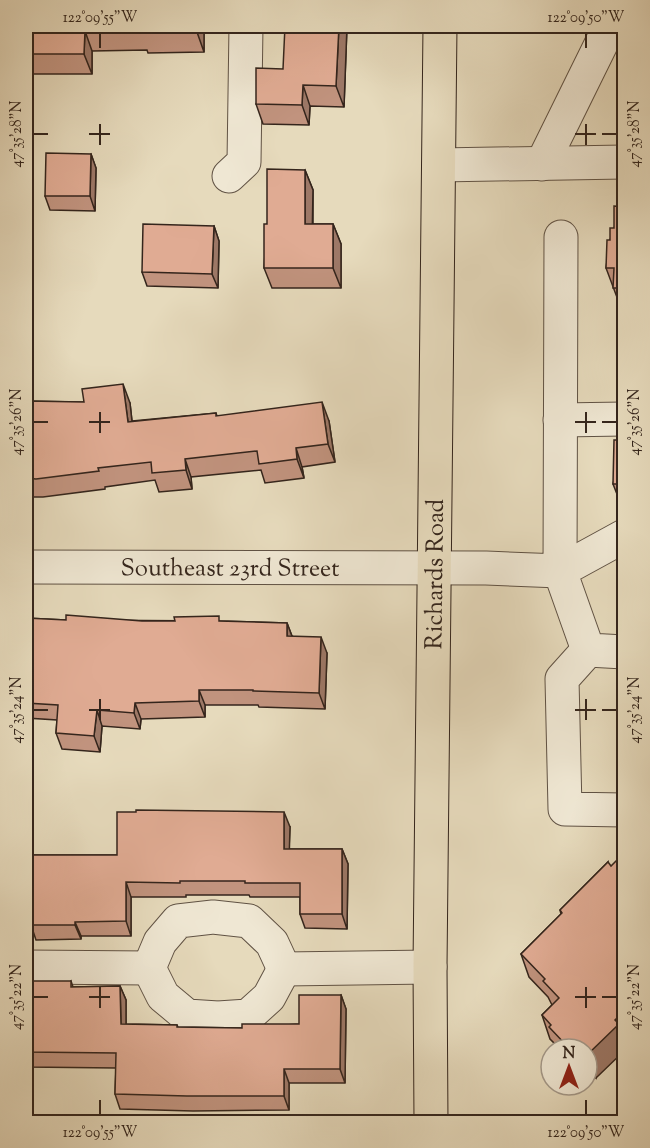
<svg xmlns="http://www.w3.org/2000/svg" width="650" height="1148" viewBox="0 0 650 1148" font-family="'Sorts Mill Goudy',serif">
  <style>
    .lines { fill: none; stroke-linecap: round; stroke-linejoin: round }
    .minor-casing { stroke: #605244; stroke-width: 35 }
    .major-casing { stroke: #34251c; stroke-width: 35 }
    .path { stroke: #34251c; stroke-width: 4; stroke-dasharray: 4.5 3; stroke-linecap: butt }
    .minor { stroke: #efe7d3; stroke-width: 33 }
    .major { stroke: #e6dabc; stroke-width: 33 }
    .wall { fill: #c1937e; stroke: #34251c; stroke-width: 1.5 }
    .shaded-wall { fill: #9d7867; stroke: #34251c; stroke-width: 1.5 }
    .building { fill: #e0ab93; stroke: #34251c; stroke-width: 1.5 }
    .ticks { fill: none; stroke: #34251c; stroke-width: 2 }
    .labels { text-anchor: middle; stroke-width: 6; stroke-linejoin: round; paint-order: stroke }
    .street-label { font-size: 24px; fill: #34251c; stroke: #efe7d3 }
    .neatline { fill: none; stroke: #34251c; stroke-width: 2 }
    .ticks-label { font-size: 15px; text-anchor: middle; fill: #34251c }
  </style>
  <rect width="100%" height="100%" fill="#e6dabc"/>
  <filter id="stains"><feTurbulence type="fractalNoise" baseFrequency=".00333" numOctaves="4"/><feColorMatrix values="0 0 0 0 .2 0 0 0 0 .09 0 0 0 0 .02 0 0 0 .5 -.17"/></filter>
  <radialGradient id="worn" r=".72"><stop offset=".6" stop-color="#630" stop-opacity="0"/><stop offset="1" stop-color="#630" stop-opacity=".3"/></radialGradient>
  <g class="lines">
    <defs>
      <g id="minor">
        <polyline points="542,164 610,26"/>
        <polyline points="439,165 624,162"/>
        <polyline points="229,176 244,162 246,26"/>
        <polyline points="560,420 624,419"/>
        <polyline points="624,536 560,571 588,650 624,652"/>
        <path id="s1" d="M26 567 486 568 560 571 561 237"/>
        <polyline points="588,650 562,679 565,809 624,810"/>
        <polyline points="26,967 149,968"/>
        <polyline points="149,968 160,942 178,921 213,917 249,921 272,943 284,969"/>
        <polyline points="149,968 163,996 187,1016 218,1018 248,1016 269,997 284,969"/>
        <polyline points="284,969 430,967"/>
      </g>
      <g id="major">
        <path id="s2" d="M431 1122 430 967 440 26"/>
      </g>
    </defs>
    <use href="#minor" class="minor-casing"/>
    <use href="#major" class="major-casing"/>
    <polyline class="path" points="26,1099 26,1112 28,1122"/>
    <use href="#minor" class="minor"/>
    <use href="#major" class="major"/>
  </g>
  <g class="wall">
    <polygon points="26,26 204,26 204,52 148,53 147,50 92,51 92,74 32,74 26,57"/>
    <polygon points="347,26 344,107 310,106 309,125 263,124 256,104 283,69"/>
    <polygon points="91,154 96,168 95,211 50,210 45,196"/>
    <polygon points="305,170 313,190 313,224 333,224 341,244 341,288 272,288 264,268 267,224"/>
    <polygon points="624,207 624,343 617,324 618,300 606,268 610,240 614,228"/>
    <polygon points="214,226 219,241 218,288 147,286 142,272"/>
    <polygon points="26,401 130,403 132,421 216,413 217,416 329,421 335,462 302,467 304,478 265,483 261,470 191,477 192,489 159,492 155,480 105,487 105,489 43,497 27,497 27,502 26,502"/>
    <polygon points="624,440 624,507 622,507 613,484"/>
    <polygon points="26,618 66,620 221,621 287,623 292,636 327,653 325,709 259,707 258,705 205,705 205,717 141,719 140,729 102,726 100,752 62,749 56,733 57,720 26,718"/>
    <polygon points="290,827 289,849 342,849 348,864 347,929 305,928 300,914 300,897 250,897 249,895 186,895 186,897 131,897 131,936 81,936 81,939 36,940 31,925 30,897 26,897 26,855 117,855"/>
    <polygon points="608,862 596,1078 587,1069 587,1049 557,1049 555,1044 550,1039 542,1015 552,1005 548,997 529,977 521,954 561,914 560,910"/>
    <polygon points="71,981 73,987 120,986 126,1000 126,1024 177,1025 178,1027 242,1028 299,1024 341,995 346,1009 345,1083 289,1083 289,1110 193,1111 120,1109 115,1094 116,1068 26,1067 26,1023 29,1023"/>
  </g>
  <g class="shaded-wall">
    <polygon points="197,26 204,26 204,52 197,32"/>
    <polygon points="339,26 347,26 344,107 336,86"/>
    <polygon points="85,31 92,51 92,74 84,54"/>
    <polygon points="303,85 310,106 309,125 302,105"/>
    <polygon points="91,154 96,168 95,211 90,196"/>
    <polygon points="305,170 313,190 312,244 305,224"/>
    <polygon points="333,224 341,244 341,288 333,268"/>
    <polygon points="214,226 219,241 218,288 212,274"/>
    <polygon points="123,384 130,403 134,440 128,422"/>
    <polygon points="322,402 329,421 335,462 328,444"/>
    <polygon points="296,448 302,467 304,478 297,459"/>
    <polygon points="185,459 191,477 192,489 186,470"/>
    <polygon points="287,623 293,639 287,636"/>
    <polygon points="321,637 327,653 325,709 319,693"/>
    <polygon points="199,690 205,705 205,717 199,701"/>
    <polygon points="135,703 141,719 140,729 134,713"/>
    <polygon points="97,710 102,726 100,752 94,736"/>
    <polygon points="284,812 290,827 289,864 284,849"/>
    <polygon points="342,849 348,864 347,929 342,914"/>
    <polygon points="126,882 131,897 131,936 126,921"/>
    <polygon points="75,922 81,936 81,939 75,925"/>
    <polygon points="120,986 126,1000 126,1039 121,1024"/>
    <polygon points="341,995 346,1009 345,1083 340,1069"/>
    <polygon points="624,1011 624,1051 596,1078 587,1055 615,1020"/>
    <polygon points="573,1041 577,1049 568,1049 567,1046"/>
    <polygon points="284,1069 289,1083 289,1110 284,1096"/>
  </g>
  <g class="building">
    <polygon points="26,26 197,26 197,32 140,33 140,29 85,31 84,54 26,54"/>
    <polygon points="285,26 339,26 336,86 303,85 302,105 256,104 256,68 283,69"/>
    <polygon points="46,153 91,154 90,196 45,196"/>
    <polygon points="267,169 305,170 305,224 333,224 333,268 264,268 264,224 267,224"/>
    <polygon points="614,206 624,207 624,324 617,324 618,288 613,288 614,268 606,268 607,240 610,240 610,228 614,228"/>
    <polygon points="143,224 214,226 212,274 142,272"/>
    <polygon points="123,384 128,422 216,413 216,416 322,402 328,444 296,448 297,459 259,464 257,451 185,459 186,470 152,473 151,462 98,468 99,471 36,479 26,478 26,401 84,402 82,389"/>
    <polygon points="614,440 624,440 624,484 613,484"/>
    <polygon points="66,615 142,621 175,621 174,617 219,616 219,621 287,623 287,636 321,637 319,693 253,691 253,690 199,690 199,701 135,703 134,713 97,710 94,736 56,733 58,705 26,703 26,618 66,620"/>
    <polygon points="136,810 284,812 284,849 342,849 342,914 300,914 300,883 245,883 245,881 180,881 180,883 126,882 126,921 75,922 75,925 31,925 30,882 26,882 26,855 117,855 117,812 136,812"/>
    <polygon points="624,853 624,1011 615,1020 619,1024 587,1055 587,1049 582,1049 573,1041 567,1046 549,1027 551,1025 542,1015 559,998 543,981 545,979 521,954 562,913 560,910 608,862 611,866"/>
    <polygon points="29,981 71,981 71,987 120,986 121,1024 177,1025 177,1027 242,1028 242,1024 299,1024 299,995 341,995 340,1069 284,1069 284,1096 187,1096 115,1094 116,1053 26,1052 26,1023 29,1023"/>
  </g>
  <path class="ticks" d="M100 33V48M586 33V48M100 124V145M586 124V145M33 134H48M89 134H110M575 134H596M602 134H617M100 412V433M586 412V433M33 422H48M89 422H110M575 422H596M602 422H617M100 699V720M586 699V720M33 710H48M89 710H110M575 710H596M602 710H617M100 987V1008M586 987V1008M33 997H48M89 997H110M575 997H596M602 997H617M100 1100V1115M586 1100V1115"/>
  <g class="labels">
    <g class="street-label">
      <text dy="8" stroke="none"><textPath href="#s1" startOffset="204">Southeast 23rd Street</textPath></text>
      <text dy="8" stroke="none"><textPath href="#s2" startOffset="548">Richards Road</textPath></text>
    </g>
  </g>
  <rect width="650" height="1148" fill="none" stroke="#e6dabc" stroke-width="66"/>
  <g transform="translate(569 1067)"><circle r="28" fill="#efe7d3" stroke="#a4998a" stroke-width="1.5"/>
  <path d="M0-4.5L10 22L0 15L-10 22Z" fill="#8f2418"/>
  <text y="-9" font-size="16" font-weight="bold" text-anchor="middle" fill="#34251c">N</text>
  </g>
  <rect x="33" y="33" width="584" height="1082" class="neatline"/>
  <g class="ticks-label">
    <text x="100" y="22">122°09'55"W</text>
    <text x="586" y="22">122°09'50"W</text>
    <text transform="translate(16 134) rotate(-90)" y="5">47°35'28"N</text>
    <text transform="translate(634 134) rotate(-90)" y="5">47°35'28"N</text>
    <text transform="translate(16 422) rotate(-90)" y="5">47°35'26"N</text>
    <text transform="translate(634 422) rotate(-90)" y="5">47°35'26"N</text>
    <text transform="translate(16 710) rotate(-90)" y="5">47°35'24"N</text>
    <text transform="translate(634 710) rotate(-90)" y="5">47°35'24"N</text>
    <text transform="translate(16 997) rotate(-90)" y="5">47°35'22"N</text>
    <text transform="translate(634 997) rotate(-90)" y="5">47°35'22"N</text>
    <text x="100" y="1137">122°09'55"W</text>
    <text x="586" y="1137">122°09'50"W</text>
  </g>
  <rect width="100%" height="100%" filter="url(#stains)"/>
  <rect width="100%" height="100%" fill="url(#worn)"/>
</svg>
